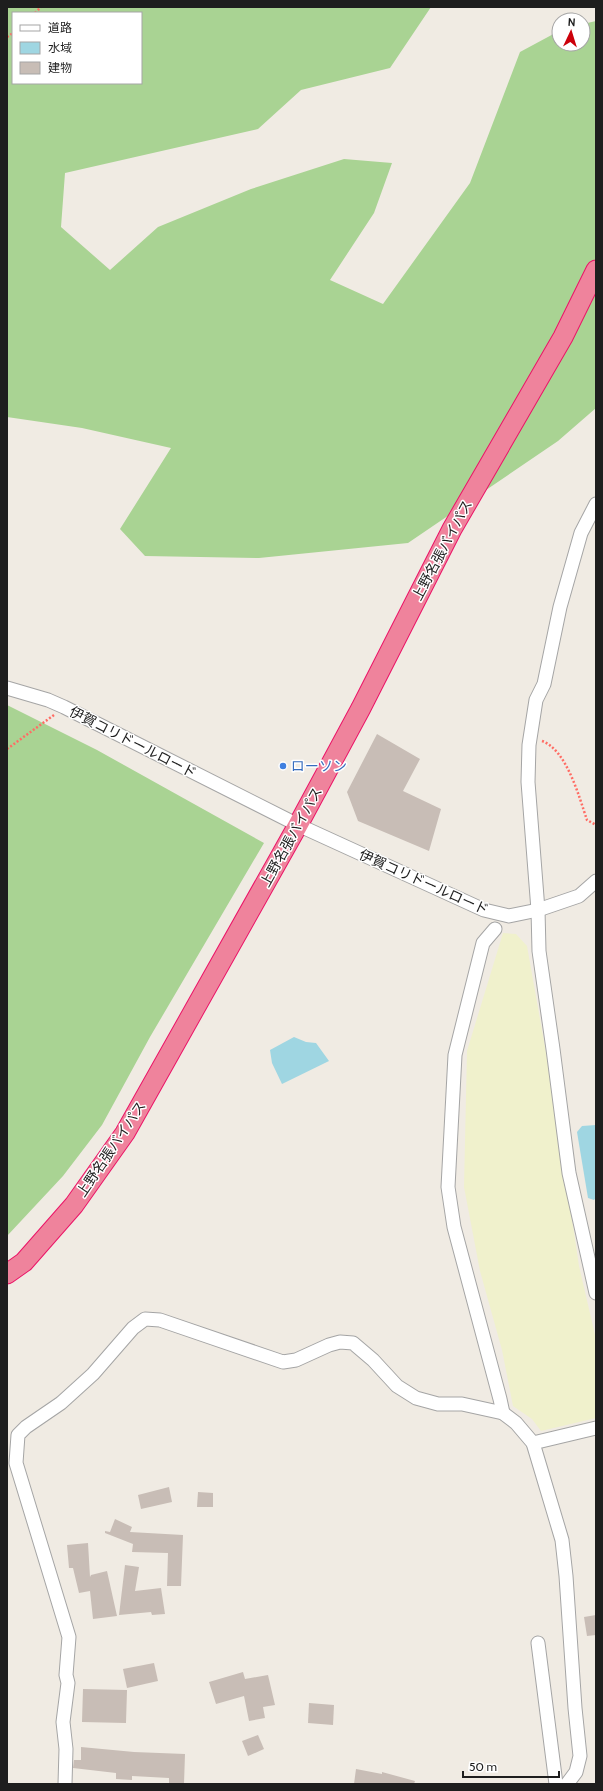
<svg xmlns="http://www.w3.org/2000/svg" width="603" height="1791" viewBox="0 0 603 1791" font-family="Cabin,'Noto Sans JP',sans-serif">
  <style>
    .farmland { fill: #f0f1cc }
    .forest { fill: #a9d393; fill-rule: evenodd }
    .water { fill: #9fd6e2 }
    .building { fill: #c8bdb6 }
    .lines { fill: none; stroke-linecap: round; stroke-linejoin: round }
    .minor-casing { stroke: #a5a5a5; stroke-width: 15 }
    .highway-casing { stroke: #eb1367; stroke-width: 21 }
    .path { stroke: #ff6d65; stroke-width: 2.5; stroke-dasharray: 2 2; stroke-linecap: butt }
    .minor { stroke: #fff; stroke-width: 13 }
    .highway { stroke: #ef839c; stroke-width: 19 }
    .shop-dot { fill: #3f7fe0; stroke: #fff; stroke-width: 1.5 }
    .labels { text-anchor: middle; stroke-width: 3; stroke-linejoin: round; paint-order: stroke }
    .street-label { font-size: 14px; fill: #1e1e1e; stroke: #fff }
    .shop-label { font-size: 14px; fill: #366cbe; stroke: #fff; text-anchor: start }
  </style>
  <rect width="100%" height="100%" fill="#f0ebe3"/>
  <polygon class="farmland" points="503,933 516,934 527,946 553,1092 579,1266 596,1339 596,1418 541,1431 532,1419 513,1406 502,1350 480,1271 464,1187 467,1051"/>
  <g class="forest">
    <path d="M7 7H431L390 68 301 90 258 129 65 173 61 227 110 270 158 227 251 189 344 159 392 163 374 213 330 280 383 304 470 183 520 52 559 31V44H583V24L596 21V408L558 441 408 543 259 558 145 556 120 529 171 448 82 428 7 417ZM13 13H141V83H13Z"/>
    <polygon points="7,705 97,750 264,843 150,1037 102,1125 63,1176 7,1236"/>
  </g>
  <g class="water">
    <polygon points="294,1037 306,1042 316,1043 329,1061 282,1084 272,1063 270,1050"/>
    <polygon points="596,1125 596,1198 594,1200 588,1198 577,1132 582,1126"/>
  </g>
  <g class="building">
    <polygon points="377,734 420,759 403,791 441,809 429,851 358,821 347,792"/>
    <polygon points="169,1487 172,1502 141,1509 138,1495"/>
    <polygon points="198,1492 213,1493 213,1507 197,1507"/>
    <polygon points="115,1519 132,1527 130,1532 183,1535 181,1586 167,1586 168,1553 132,1552 133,1544 105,1533 105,1531 110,1532"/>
    <polygon points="88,1543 90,1577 91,1575 107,1571 117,1616 93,1619 90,1591 79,1593 73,1568 69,1568 67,1545"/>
    <polygon points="125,1565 139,1567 135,1591 161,1588 165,1614 152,1615 151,1612 119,1615"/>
    <polygon points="596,1615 596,1635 587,1636 584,1617"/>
    <polygon points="154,1663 158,1681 127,1688 123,1669"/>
    <polygon points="243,1672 245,1679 268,1675 275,1705 263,1707 265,1718 249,1721 244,1696 216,1704 209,1682"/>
    <polygon points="83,1689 127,1690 126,1723 82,1722"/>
    <polygon points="309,1703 334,1705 333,1725 308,1723"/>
    <polygon points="258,1735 264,1749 248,1756 242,1741"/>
    <polygon points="81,1747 134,1752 185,1754 184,1784 169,1784 169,1778 132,1776 132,1780 116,1779 116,1773 73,1768 74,1760 81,1760"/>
    <polygon points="356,1769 382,1774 382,1772 415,1781 414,1784 354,1784"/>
  </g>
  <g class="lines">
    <defs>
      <g id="minor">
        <polyline points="596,504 581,533 560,607 544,684 536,700 529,745 528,782 538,910 539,951 553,1049 569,1173 596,1293"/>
        <polyline points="7,688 48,700 64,707 298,825 484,910 509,916 538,910 579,896 596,881"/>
        <polyline points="495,929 483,943 455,1055 448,1187 454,1227 500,1399 503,1413"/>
        <polyline points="533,1443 596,1428"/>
        <polyline points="538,1643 556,1784"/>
        <polyline points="65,1784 66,1749 63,1722 68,1683 66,1675 69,1637 16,1463 18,1435 26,1427 61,1403 93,1374 133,1328 145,1319 160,1320 283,1362 296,1360 329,1345 340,1342 353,1343 373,1360 397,1386 416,1398 438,1404 462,1404 503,1413 516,1423 533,1443 562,1540 566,1576 575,1708 580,1756 576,1772 567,1784"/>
      </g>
      <polyline id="highway" points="7,1274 24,1262 74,1205 125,1133 298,825 361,708 452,529 563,337 596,270"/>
    </defs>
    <use href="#minor" class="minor-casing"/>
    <use href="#highway" class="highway-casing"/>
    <g class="path">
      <polyline points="35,13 41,7"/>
      <polyline points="7,37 13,33"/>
      <path d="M542 741C567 750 579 797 587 820L596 825"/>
      <polyline points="7,749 54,715"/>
    </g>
    <use href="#minor" class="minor"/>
    <use href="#highway" class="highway"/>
  </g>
  <circle class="shop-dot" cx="283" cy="766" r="4"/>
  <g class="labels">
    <g class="street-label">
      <text transform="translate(442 550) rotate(-62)" y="5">上野名張バイパス</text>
      <text transform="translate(133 742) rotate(27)" y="5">伊賀コリドールロード</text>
      <text transform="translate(291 837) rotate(-61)" y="5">上野名張バイパス</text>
      <text transform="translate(424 882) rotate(24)" y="5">伊賀コリドールロード</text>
      <text transform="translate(111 1149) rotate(-56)" y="5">上野名張バイパス</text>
    </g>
    <g class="shop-label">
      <text x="291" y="771">ローソン</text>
    </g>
  </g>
  <rect width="603" height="1791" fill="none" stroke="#1e1e1e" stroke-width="16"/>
  <rect x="12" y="12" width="130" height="72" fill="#ffffff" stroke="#a5a5a5"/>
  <rect x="20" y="25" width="20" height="6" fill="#ffffff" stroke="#a5a5a5"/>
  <text x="48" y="32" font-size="12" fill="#1e1e1e">道路</text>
  <rect x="20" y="42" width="20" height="12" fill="#9fd6e2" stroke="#a5a5a5"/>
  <text x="48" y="52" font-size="12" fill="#1e1e1e">水域</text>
  <rect x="20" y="62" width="20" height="12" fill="#c8bdb6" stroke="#a5a5a5"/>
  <text x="48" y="72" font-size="12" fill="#1e1e1e">建物</text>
  <g transform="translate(571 32) rotate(4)"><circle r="19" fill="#ffffff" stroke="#a5a5a5"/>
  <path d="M0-3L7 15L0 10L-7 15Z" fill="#cc000a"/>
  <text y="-6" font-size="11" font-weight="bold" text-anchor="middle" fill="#1e1e1e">N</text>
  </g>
  <path d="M463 1771v6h96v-6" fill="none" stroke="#1e1e1e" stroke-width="2"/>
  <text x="469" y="1771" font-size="12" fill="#1e1e1e" stroke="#ffffff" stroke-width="3" paint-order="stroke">50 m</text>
</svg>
